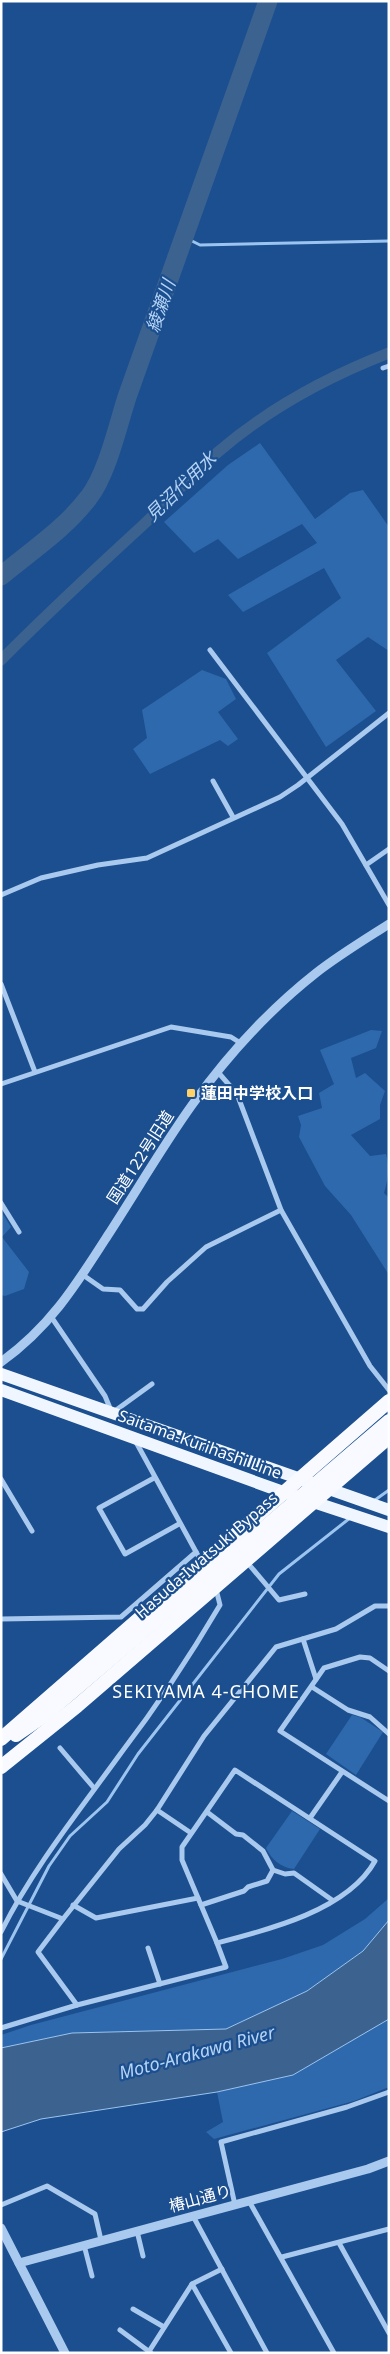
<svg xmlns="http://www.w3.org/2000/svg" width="390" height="2354" viewBox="0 0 390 2354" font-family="'Noto Sans','Noto Sans JP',sans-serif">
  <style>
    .green { fill: #2e69ad }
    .water { fill: #3c6290; stroke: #9cc4f0 }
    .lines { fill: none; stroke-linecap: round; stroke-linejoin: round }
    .stream { stroke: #9cc4f0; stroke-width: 3 }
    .canal { stroke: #3c6290; stroke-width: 11 }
    .river { stroke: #3c6290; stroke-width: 19 }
    .minor { stroke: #a9c9ee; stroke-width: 5 }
    .tertiary { stroke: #a9c9ee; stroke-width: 9 }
    .primary { stroke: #f0f6ff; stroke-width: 12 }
    .trunk { stroke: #f8faff; stroke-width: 14 }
    .trunk-bridge { stroke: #f8faff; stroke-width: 14 }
    .poi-dot { fill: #ffd166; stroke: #1b4f8f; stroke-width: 2 }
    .labels { text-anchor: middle; stroke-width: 4.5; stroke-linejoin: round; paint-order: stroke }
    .poi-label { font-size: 16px; font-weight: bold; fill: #fff; stroke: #1b4f8f; text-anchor: start }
    .street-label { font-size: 16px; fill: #fff; stroke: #1b4f8f }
    .water-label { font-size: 18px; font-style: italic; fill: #b5d3f5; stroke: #1b4f8f }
    .neighbourhood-label { font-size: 18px; letter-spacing: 1px; fill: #fff; stroke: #1b4f8f }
  </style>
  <rect width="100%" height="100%" fill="#1b4f8f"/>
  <g class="green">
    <polygon points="260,443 315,519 350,493 363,490 389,527 389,651 368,637 336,660 376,711 326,747 267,653 341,598 324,568 243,612 228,595 317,543 302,524 238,559 218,539 194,553 164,522 228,465"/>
    <polygon points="202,670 226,679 236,699 218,712 238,739 228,746 220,740 150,774 133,749 147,738 142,710"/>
    <path d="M371 1030 382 1031 376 1048 351 1058 356 1078 365 1073 385 1091 380 1105V1119L351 1135 370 1156 386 1154C390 1167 388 1180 384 1193L389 1198V1275L351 1215 325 1186 299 1137 301 1125 298 1116 322 1108 319 1093 334 1084 320 1050Z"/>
    <polygon points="1,1211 11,1227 2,1237 29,1272 24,1289 5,1296 1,1295"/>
    <polygon points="352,1715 360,1717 383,1732 356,1775 326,1754"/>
    <path d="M292 1811 320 1829 294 1869C281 1868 271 1859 266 1848Z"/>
    <polygon points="389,1898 389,1920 363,1951 307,1991 226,2029 72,2033 1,2048 1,2035 31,2025 282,1959 323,1945 365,1919"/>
    <polygon points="389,2019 389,2087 354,2101 214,2139 206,2132 223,2122 217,2092 293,2075"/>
  </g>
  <polygon class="water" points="389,1920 389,2019 293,2075 217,2092 41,2119 1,2132 1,2048 72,2033 226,2029 307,1991 363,1951"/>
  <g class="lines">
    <g class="stream">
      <polyline points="184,237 200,245 389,241"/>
      <polyline points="375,1500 389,1490"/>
      <polyline points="1,1959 49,1866 70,1836 107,1802 138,1754 279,1574 350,1518"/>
    </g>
    <path class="canal" d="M1 660C47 614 94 570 142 526 168 502 191 475 218 452 268 409 327 377 389 353"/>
    <path class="river" d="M1 576C31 551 66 528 89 497 107 474 118 425 127 397L268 1"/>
    <g class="minor">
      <polyline points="383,368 389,366"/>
      <polyline points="210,650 342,824 389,905"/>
      <polyline points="213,781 233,817"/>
      <polyline points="366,865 389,849"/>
      <polyline points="1,895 41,878 98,865 147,858 280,797 298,785 389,713"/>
      <polyline points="1,984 35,1072"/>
      <polyline points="217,1071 237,1094 281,1210 370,1366 389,1390"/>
      <polyline points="1,1084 171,1027 231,1037 242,1044"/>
      <polyline points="1,1203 19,1232"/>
      <polyline points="83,1275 103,1289 120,1290 137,1309 143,1309 167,1282 206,1247 281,1210"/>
      <polyline points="52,1318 105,1396 112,1413 152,1384"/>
      <polyline points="136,1442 201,1561"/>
      <polyline points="154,1478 99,1508 125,1554 179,1524"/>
      <polyline points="1,1479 32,1531"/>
      <polyline points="246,1561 279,1600 305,1594"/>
      <polyline points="1,1619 121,1617 196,1552"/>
      <polyline points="303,1639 316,1679"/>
      <polyline points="389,1671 370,1658 360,1657 324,1668 280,1731 389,1801"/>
      <polyline points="312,1687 348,1710 370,1717 389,1734"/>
      <polyline points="60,1748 94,1788"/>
      <path d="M235 1770 375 1861C348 1910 268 1930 217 1943L182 1860V1847Z"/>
      <polyline points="157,1810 191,1833"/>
      <polyline points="207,1812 236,1834 243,1835 263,1851 273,1870 285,1874 294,1873 332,1900"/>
      <polyline points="310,1818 342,1772"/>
      <polyline points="1,1874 17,1901 63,1919 119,1849 145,1825 157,1810 204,1736 276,1647 336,1629 375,1606 389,1606"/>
      <polyline points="73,1905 96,1918 198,1898"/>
      <polyline points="201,1905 244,1891 248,1887 267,1881 273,1870"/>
      <polyline points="63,1919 38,1952 77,2005"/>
      <path d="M1 1932C33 1868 79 1811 121 1753 157 1706 190 1656 220 1605L216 1589"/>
      <polyline points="148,1948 160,1984"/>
      <polyline points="1,2028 77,2005 226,1967 217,1943"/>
      <polyline points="249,2201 334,2353"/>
      <polyline points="1,2205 47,2186 95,2214 101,2240"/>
      <polyline points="235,2205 221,2142 347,2107 389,2092"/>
      <polyline points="193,2216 267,2353"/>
      <polyline points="137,2231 143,2256"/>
      <polyline points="339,2243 389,2333"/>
      <polyline points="84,2245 92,2276"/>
      <polyline points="282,2257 389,2229"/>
      <polyline points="192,2284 231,2353"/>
      <polyline points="133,2309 164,2327"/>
      <polyline points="120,2330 151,2353"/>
      <polyline points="148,2353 192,2284 222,2269"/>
    </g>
    <g class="tertiary">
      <path d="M1 1362C50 1327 76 1285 108 1235 136 1192 162 1147 192 1105 227 1056 269 1010 316 973 339 955 364 940 389 924"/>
      <polyline points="1,2228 65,2353"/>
      <polyline points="19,2263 368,2169 389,2161"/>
    </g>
    <g class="primary">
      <polyline points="1,1374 389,1510"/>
      <polyline points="1,1390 283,1492 389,1527"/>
    </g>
    <g class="trunk">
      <polyline points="16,1735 45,1715 125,1647"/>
      <polyline points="1,1739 389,1401"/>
      <polyline points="1,1767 77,1706 389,1437"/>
    </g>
    <polyline class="trunk-bridge" points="125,1647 389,1421"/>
  </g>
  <rect class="poi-dot" x="186" y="1088" width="10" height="10" rx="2.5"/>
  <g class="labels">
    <g class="poi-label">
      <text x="201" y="1099">蓮田中学校入口</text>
    </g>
    <g class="street-label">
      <text transform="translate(140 1157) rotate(-57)" y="6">国道122号旧道</text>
      <text transform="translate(200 1444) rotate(20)" y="6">Saitama-Kurihashi Line</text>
      <text transform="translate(206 1555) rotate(-41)" y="6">Hasuda-Iwatsuki Bypass</text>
      <text transform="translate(200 2198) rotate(-15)" y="6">椿山通り</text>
    </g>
    <g class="water-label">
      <text transform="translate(161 306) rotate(-71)" y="6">綾瀬川</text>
      <text transform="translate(181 487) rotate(-44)" y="6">見沼代用水</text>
      <text transform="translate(197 2053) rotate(-15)" y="6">Moto-Arakawa River</text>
    </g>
    <g class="neighbourhood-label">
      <text x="206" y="1698">SEKIYAMA 4-CHOME</text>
    </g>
  </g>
  <rect width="390" height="2354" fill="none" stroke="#ffffff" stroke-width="5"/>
</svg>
